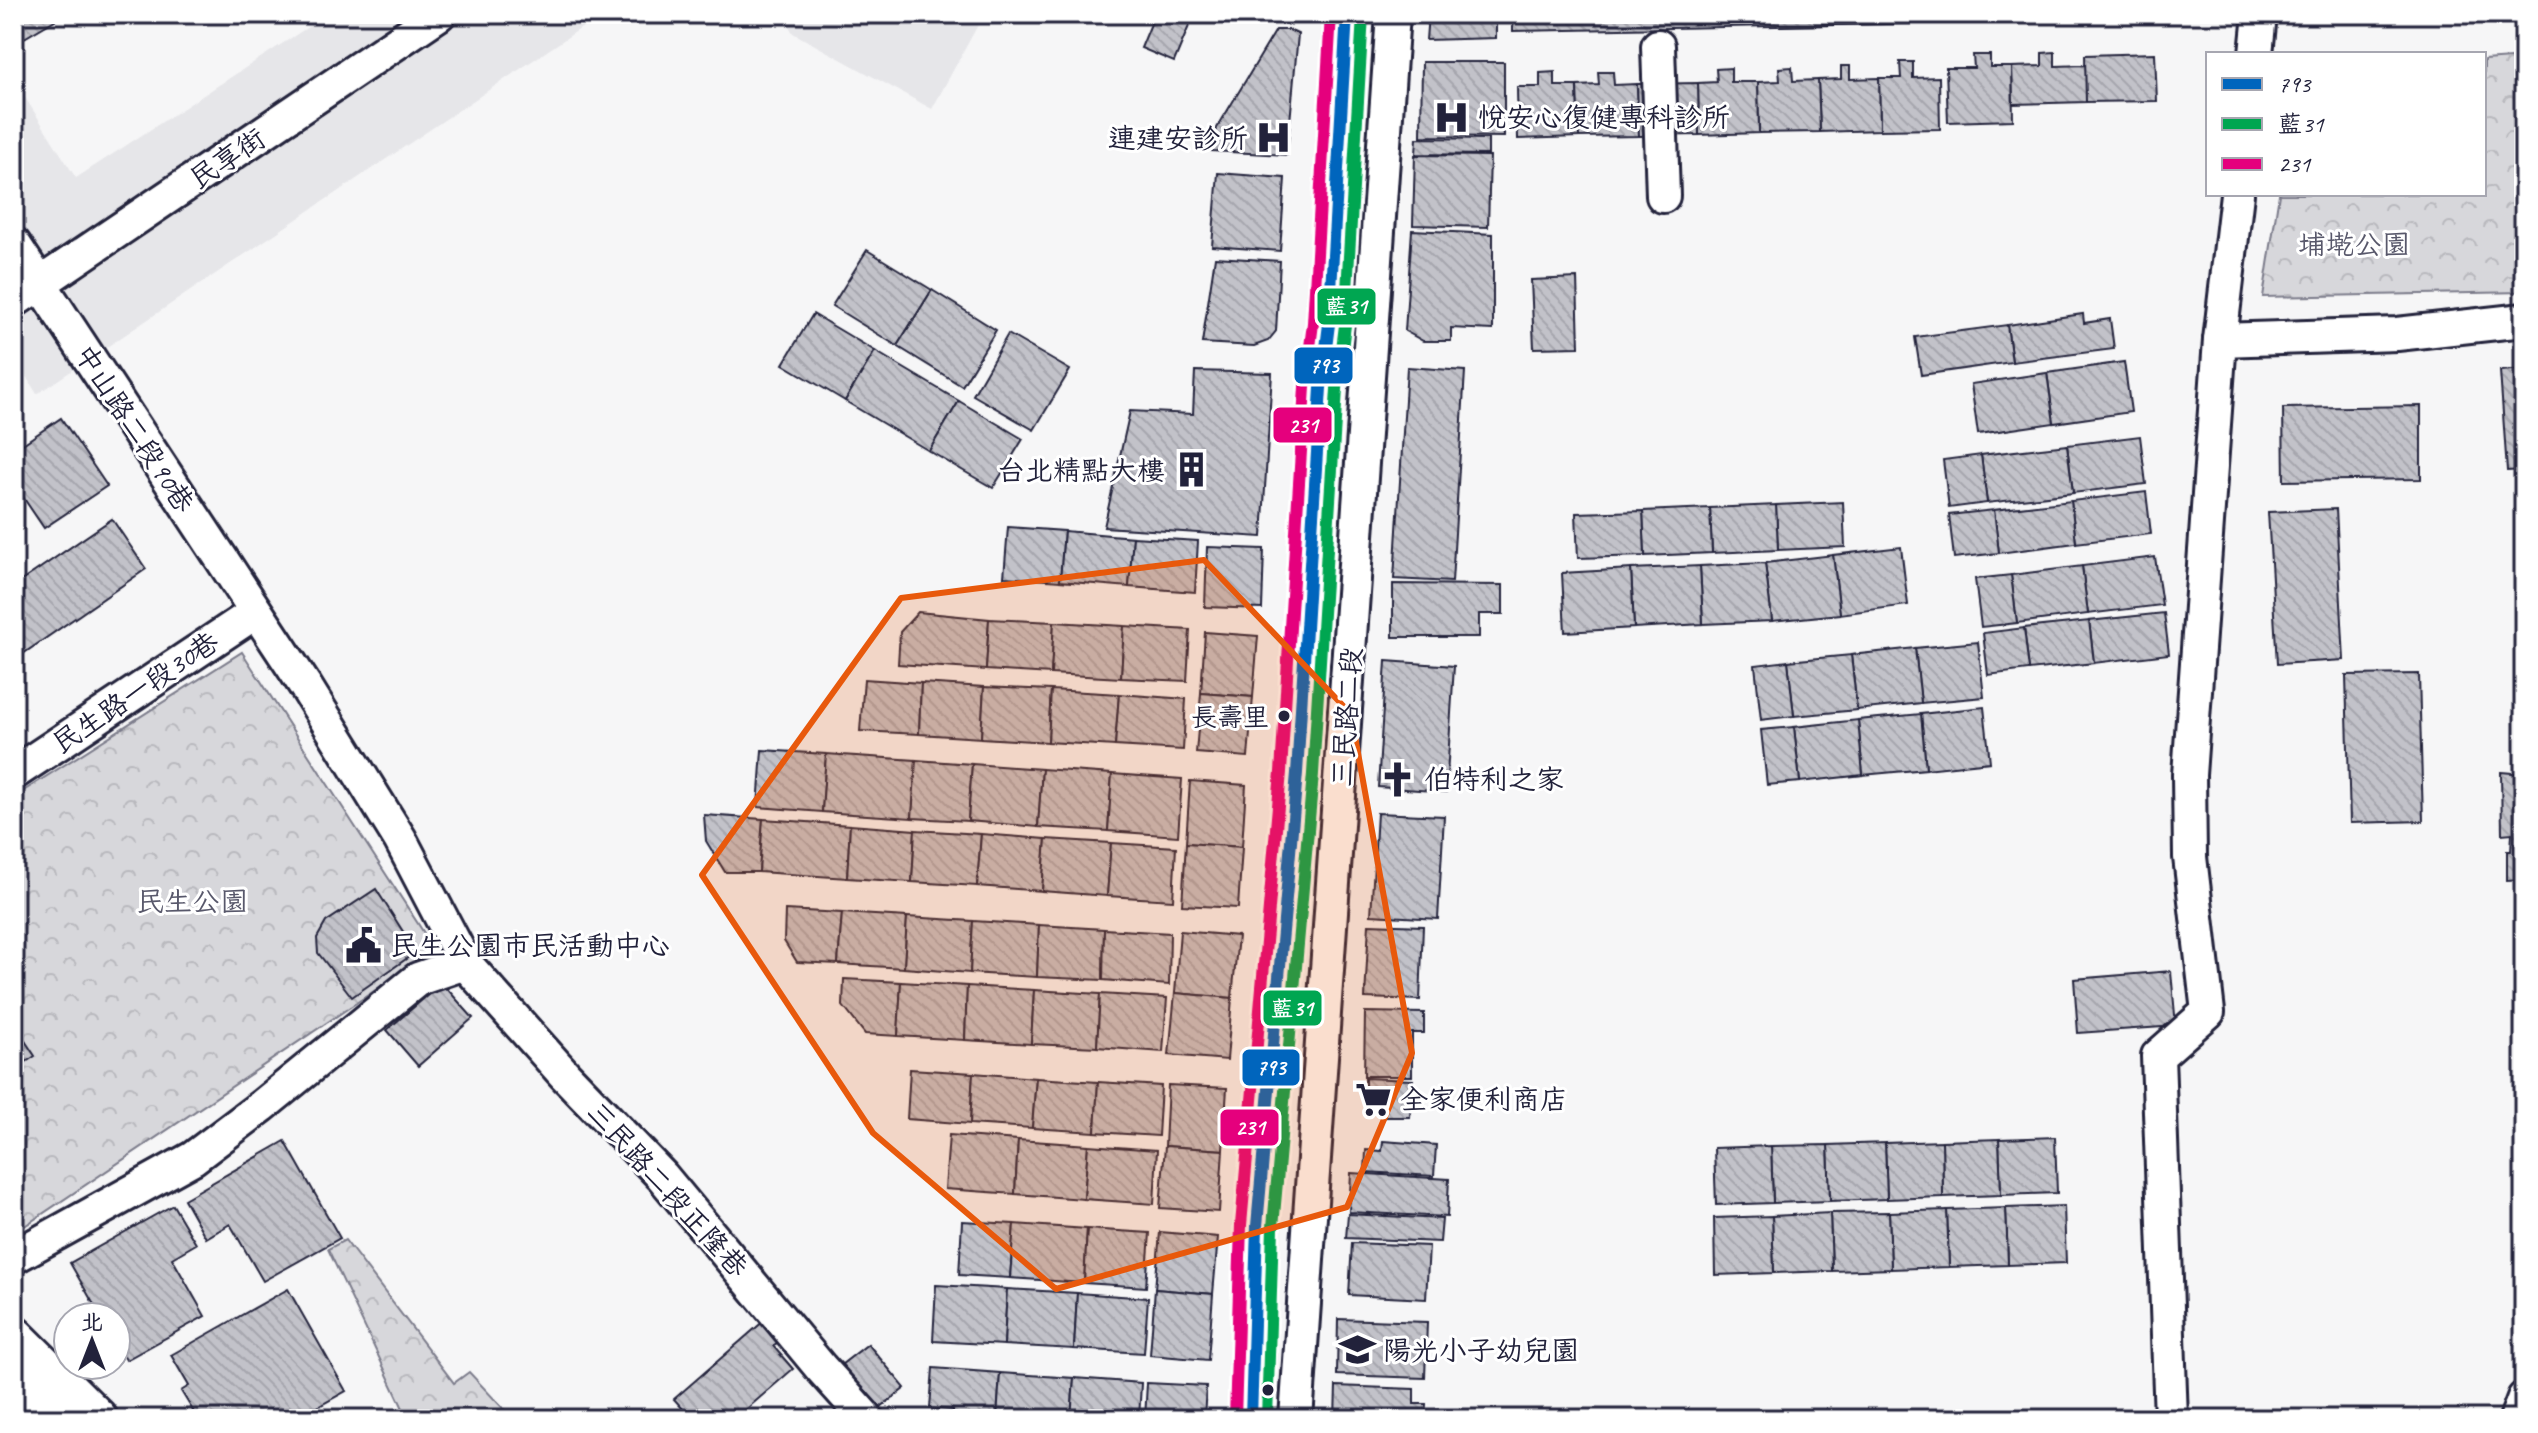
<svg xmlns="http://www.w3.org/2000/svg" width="2538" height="1433" viewBox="0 0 2538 1433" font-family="Caveat,'LXGW WenKai TC',sans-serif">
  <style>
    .built { fill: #e6e6e9 }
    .forest { fill: url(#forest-crowns); stroke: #7c7c8b; stroke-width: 2 }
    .building { fill: url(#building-back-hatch); stroke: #22223b; stroke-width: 2 }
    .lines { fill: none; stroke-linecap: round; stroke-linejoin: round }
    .minor-casing { stroke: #22223b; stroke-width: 38 }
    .major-casing { stroke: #22223b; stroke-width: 46 }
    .highway-casing { stroke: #22223b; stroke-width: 50 }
    .minor { stroke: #fff; stroke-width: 32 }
    .major { stroke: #fff; stroke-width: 40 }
    .highway { stroke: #fff; stroke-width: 44 }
    .bus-1-casing { stroke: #fff; stroke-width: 18 }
    .bus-2-casing { stroke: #fff; stroke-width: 18 }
    .bus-3-casing { stroke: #fff; stroke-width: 18 }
    .bus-1 { stroke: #0065bd; stroke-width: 12 }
    .bus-2 { stroke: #00a651; stroke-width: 12 }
    .bus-3 { stroke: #e5007d; stroke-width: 12 }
    .marked { fill: #e8590c; fill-opacity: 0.2; stroke: #e8590c; stroke-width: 6; stroke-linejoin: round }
    .bus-dot { fill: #22223b; stroke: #fff; stroke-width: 3 }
    .labels { text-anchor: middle; stroke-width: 6; stroke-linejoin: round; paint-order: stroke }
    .bus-label { font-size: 26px; fill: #22223b; stroke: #fff; text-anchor: end }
    .poi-label { font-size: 28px; fill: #22223b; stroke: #fff; text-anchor: start }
    .street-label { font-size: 28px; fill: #22223b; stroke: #fff }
    .park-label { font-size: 28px; fill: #58586b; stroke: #fff }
    .line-badge { stroke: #fff; stroke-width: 3 }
    .badge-label { font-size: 22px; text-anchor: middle; font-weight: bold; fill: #fff }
  </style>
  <defs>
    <pattern id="forest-crowns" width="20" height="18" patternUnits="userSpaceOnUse" patternTransform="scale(2)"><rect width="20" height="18" fill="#d7d7db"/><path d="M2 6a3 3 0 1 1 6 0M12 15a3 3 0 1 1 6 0" fill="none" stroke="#b8b8bd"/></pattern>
    <pattern id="building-back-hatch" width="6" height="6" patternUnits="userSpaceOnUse" patternTransform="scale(2)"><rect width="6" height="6" fill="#c2c2c9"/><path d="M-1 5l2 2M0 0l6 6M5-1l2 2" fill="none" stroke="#a6a6ae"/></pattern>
  </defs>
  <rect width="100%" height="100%" fill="#f6f6f7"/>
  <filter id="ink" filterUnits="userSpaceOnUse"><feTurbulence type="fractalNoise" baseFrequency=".0125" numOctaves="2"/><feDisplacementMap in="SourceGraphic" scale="16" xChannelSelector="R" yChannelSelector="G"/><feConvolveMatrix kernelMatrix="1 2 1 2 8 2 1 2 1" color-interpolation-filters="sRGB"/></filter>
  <g filter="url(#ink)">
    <g class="built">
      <polygon points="328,14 602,14 37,394 14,357 14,80 76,178"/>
      <polygon points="782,14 984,14 932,109 793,33"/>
    </g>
    <g class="forest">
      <polygon points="2524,57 2524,292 2263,297 2279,194 2484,194 2484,60"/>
      <polygon points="242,652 435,950 14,1233 14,797"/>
      <polygon points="345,1240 454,1383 469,1372 513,1419 408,1419 328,1249"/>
    </g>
    <g class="building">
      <polygon points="14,14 65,14 14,44"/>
      <polygon points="1155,14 1194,14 1174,62 1141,48"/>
      <polygon points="1428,14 1496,14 1496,38 1426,40"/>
      <polygon points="1513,14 1938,14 1938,23 1513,31"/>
      <polygon points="1276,30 1289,30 1298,34 1287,155 1212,151 1217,128"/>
      <polygon points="2055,52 2055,66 2086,65 2086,102 2013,104 2012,67 2042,66 2042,53"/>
      <polygon points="2155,53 2157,101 2086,102 2085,55"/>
      <polygon points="1973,55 1990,55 1990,67 2012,67 2013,120 1948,122 1946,68 1974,68"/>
      <polygon points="1422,62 1504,62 1504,137 1421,136"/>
      <polygon points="1900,62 1913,62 1913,78 1939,77 1940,129 1880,130 1879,78 1901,78"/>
      <polygon points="1841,66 1850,66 1850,79 1879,78 1880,130 1820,132 1818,80 1841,79"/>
      <polygon points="1792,67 1793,81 1818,80 1820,132 1759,133 1758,82 1780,81 1779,68"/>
      <polygon points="1731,68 1731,82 1758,82 1759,133 1699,135 1698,83 1717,82 1716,69"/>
      <polygon points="1555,72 1555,86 1577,86 1579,137 1518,139 1517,87 1540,87 1540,73"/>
      <polygon points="1598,72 1613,72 1614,85 1637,84 1639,136 1579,137 1577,86 1599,85"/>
      <polygon points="1698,83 1699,135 1639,136 1637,84"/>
      <polygon points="1417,138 1488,139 1488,155 1416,154"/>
      <polygon points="1415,155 1490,156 1488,227 1413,225"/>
      <polygon points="1218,173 1285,178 1280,251 1212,246"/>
      <polygon points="1412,230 1493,234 1493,330 1451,328 1451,341 1423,341 1405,331"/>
      <polygon points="867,250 932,290 897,346 832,306"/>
      <polygon points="1215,257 1280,261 1276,331 1268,341 1254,346 1202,343"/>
      <polygon points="1577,278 1579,347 1534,348 1531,280"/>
      <polygon points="932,290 996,330 962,386 897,346"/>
      <polygon points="813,314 875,351 845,401 783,364"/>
      <polygon points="2083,314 2084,323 2110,319 2114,349 2012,362 2007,325"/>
      <polygon points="2007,325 2012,362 1921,375 1915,337"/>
      <polygon points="1008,334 1070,370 1034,430 973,395"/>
      <polygon points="875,351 959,401 929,451 845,401"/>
      <polygon points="2124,362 2131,412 2054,423 2047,373"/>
      <polygon points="1407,367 1465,371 1452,582 1394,579"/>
      <polygon points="2524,369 2524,470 2507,471 2500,371"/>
      <polygon points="1195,371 1272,373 1262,537 1104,527 1130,411 1193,414"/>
      <polygon points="2047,373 2054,423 1978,434 1971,384"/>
      <polygon points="959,401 1023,439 993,488 929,451"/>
      <polygon points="2421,406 2421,479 2284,481 2283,408"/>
      <polygon points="61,418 107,486 44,528 14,484 14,450"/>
      <polygon points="2140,436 2146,484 2073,493 2067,445"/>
      <polygon points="2067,445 2073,493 1987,503 1981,455"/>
      <polygon points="1981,455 1987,503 1949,508 1943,460"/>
      <polygon points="2518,491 2524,491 2523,725"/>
      <polygon points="2146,492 2151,534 2076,543 2071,501"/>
      <polygon points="2071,501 2076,543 1999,553 1994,510"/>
      <polygon points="1843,502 1845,547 1778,550 1776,505"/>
      <polygon points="1776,505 1778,550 1712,553 1710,508"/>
      <polygon points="1710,508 1712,553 1645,556 1643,511"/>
      <polygon points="2336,509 2344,660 2277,664 2268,512"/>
      <polygon points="1994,510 1999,553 1954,558 1949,515"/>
      <polygon points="1643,511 1645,556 1578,558 1576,513"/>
      <polygon points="112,519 146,569 14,660 14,586"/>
      <polygon points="1008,527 1064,531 1060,581 1004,577"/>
      <polygon points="1064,531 1133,537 1129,587 1060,581"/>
      <polygon points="1133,537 1198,541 1195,592 1129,587"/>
      <polygon points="1207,547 1264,549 1262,609 1205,607"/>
      <polygon points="1901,547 1908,605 1840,614 1833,555"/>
      <polygon points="1833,555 1840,614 1772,621 1765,563"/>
      <polygon points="2155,557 2162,605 2088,614 2082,566"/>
      <polygon points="1765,563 1772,621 1703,624 1700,566"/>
      <polygon points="1700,566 1703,624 1634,628 1631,569"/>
      <polygon points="2082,566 2088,614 2017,623 2011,575"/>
      <polygon points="1631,569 1634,628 1565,632 1562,573"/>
      <polygon points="2011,575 2017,623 1981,627 1975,579"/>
      <polygon points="1393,584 1503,585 1503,614 1479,614 1479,637 1393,637"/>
      <polygon points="918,612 989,619 986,670 898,664 900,632"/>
      <polygon points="2164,613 2169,654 2094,663 2089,621"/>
      <polygon points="989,619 1054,622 1051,674 986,670"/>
      <polygon points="2089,621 2094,663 2029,670 2024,628"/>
      <polygon points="1054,622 1124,626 1121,678 1051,674"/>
      <polygon points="1124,626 1190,630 1187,681 1121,678"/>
      <polygon points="2024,628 2029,670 1988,675 1983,633"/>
      <polygon points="1205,632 1258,636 1253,697 1201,693"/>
      <polygon points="1978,642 1984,697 1921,703 1915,648"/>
      <polygon points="1915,648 1921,703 1857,710 1851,655"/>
      <polygon points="1851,655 1857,710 1794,716 1788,661"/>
      <polygon points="1386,661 1454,666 1446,792 1378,787"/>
      <polygon points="1788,661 1794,716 1761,720 1755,665"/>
      <polygon points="2419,674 2423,821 2350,823 2346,675"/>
      <polygon points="864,679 921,683 919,734 860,731"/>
      <polygon points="921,683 984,687 981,738 919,734"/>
      <polygon points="984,687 1051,690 1048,742 981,738"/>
      <polygon points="1051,690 1119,694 1115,746 1048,742"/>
      <polygon points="1201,693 1253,697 1248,757 1196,753"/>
      <polygon points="1119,694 1186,699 1183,750 1115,746"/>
      <polygon points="1984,707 1990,762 1926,769 1921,714"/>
      <polygon points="1921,714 1926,769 1863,775 1858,720"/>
      <polygon points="1858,720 1863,775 1800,782 1794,727"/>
      <polygon points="1794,727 1800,782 1767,785 1761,730"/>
      <polygon points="762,750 826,754 822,812 758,807"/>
      <polygon points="826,754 916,760 912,818 822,812"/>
      <polygon points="916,760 972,764 968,821 912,818"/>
      <polygon points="972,764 1042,769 1038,827 968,821"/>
      <polygon points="1042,769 1112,774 1108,831 1038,827"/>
      <polygon points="2501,772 2524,774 2524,879 2507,880 2507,851 2511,851 2512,833 2502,834"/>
      <polygon points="1112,774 1182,779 1178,836 1108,831"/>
      <polygon points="1190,781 1246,785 1242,847 1186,843"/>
      <polygon points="1377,813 1444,816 1438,919 1371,915"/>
      <polygon points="704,815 763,819 759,872 725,872 706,841"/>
      <polygon points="763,819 850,825 847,878 759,872"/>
      <polygon points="850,825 915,830 912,882 847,878"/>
      <polygon points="915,830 981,834 977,886 912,882"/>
      <polygon points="981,834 1046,839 1042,891 977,886"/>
      <polygon points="1046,839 1111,843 1107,896 1042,891"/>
      <polygon points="1111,843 1176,847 1173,900 1107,896"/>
      <polygon points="1186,843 1242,847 1238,908 1182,905"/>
      <polygon points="376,889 416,952 352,997 318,953 317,938 326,922"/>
      <polygon points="785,910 842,913 838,964 797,962 784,941"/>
      <polygon points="842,913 907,917 904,968 838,964"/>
      <polygon points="907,917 973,921 970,973 904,968"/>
      <polygon points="973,921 1039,925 1037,977 970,973"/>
      <polygon points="1369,924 1423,926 1420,1000 1365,998"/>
      <polygon points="1039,925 1104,929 1103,980 1037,977"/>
      <polygon points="1104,929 1170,933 1169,985 1103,980"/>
      <polygon points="1180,931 1238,936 1232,998 1175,993"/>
      <polygon points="2171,971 2176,1026 2078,1033 2074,979"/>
      <polygon points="844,979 901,982 898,1036 865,1034 843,1006"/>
      <polygon points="901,982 967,986 965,1040 898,1036"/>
      <polygon points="442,983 473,1018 418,1066 387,1030"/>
      <polygon points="967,986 1034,990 1031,1044 965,1040"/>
      <polygon points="1034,990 1100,994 1097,1047 1031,1044"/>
      <polygon points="1175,993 1232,998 1227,1060 1169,1055"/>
      <polygon points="1100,994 1167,998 1163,1052 1097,1047"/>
      <polygon points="1365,1012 1424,1013 1424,1033 1412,1033 1412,1076 1364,1076"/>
      <polygon points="14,1024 35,1056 14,1070"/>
      <polygon points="910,1069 973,1073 970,1124 907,1119"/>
      <polygon points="973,1073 1036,1078 1032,1128 970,1124"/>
      <polygon points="1036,1078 1098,1082 1095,1132 1032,1128"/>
      <polygon points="1365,1078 1413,1080 1410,1117 1381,1117 1371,1108 1365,1097"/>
      <polygon points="1098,1082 1161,1086 1158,1136 1095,1132"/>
      <polygon points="1168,1085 1227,1088 1223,1150 1165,1146"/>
      <polygon points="949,1135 1018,1140 1015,1194 945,1189"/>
      <polygon points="2055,1137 2057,1193 2001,1195 1999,1139"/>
      <polygon points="1999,1139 2001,1195 1943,1197 1942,1141"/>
      <polygon points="1018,1140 1088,1145 1084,1199 1015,1194"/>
      <polygon points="285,1141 340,1238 263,1281 230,1224 206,1238 184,1199"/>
      <polygon points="1383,1141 1436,1145 1434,1176 1365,1172 1366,1150 1382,1151"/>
      <polygon points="1942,1141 1943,1197 1887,1199 1885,1143"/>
      <polygon points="1885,1143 1887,1199 1830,1201 1828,1145"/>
      <polygon points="1088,1145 1157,1150 1154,1204 1084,1199"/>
      <polygon points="1828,1145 1830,1201 1773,1203 1771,1146"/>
      <polygon points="1165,1146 1223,1150 1219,1212 1160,1208"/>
      <polygon points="1771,1146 1773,1203 1716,1205 1714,1148"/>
      <polygon points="1351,1173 1449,1179 1447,1217 1349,1212"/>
      <polygon points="173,1205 196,1244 172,1258 205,1316 126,1360 116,1343 116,1317 101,1317 70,1263"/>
      <polygon points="2064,1206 2066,1263 2008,1265 2006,1208"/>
      <polygon points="2006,1208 2008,1265 1949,1267 1947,1210"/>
      <polygon points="1947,1210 1949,1267 1891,1269 1889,1212"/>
      <polygon points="1889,1212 1891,1269 1832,1271 1830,1213"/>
      <polygon points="1830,1213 1832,1271 1774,1273 1772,1216"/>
      <polygon points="1348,1214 1442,1219 1440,1242 1346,1238"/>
      <polygon points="1772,1216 1774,1273 1715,1275 1714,1218"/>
      <polygon points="962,1221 1014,1224 1010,1278 959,1275"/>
      <polygon points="1014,1224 1087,1229 1084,1283 1010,1278"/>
      <polygon points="1087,1229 1150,1233 1146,1287 1084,1283"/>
      <polygon points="1160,1232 1218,1237 1213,1294 1155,1289"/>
      <polygon points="1352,1243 1429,1246 1426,1299 1349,1295"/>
      <polygon points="936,1285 1007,1289 1004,1345 933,1341"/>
      <polygon points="288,1289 346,1391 296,1419 198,1419 181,1391 189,1386 171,1355"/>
      <polygon points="1007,1289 1077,1293 1074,1349 1004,1345"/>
      <polygon points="1155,1289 1213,1294 1208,1360 1150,1355"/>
      <polygon points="1077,1293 1148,1298 1144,1353 1074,1349"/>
      <polygon points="1338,1319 1427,1322 1425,1378 1337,1375"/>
      <polygon points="765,1320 782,1339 773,1346 793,1369 735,1419 692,1419 674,1399"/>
      <polygon points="868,1344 905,1388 877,1410 841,1365"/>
      <polygon points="933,1368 1000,1373 997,1419 953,1419 953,1410 930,1408"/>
      <polygon points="1000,1373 1074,1378 1071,1419 997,1419"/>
      <polygon points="1074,1378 1141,1383 1139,1419 1071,1419"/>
      <polygon points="1147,1383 1206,1386 1204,1419 1145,1419"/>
      <polygon points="1336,1386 1414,1389 1414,1404 1426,1404 1425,1419 1335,1419"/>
    </g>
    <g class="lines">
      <defs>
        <g id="minor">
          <polyline points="1658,46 1663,196"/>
          <polyline points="2256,54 2260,14"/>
          <polyline points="14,244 304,684 400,839 465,963 565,1075 662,1176 821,1368 867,1419"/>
          <polyline points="14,301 439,14"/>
          <polyline points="2220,340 2397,334 2524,320"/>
          <polyline points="14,773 256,612"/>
          <polyline points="14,1257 193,1158 262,1106 418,979 465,963"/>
          <polyline points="1251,1419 1257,1226 1282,926 1297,773 1321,388 1329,324 1347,14"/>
          <polyline points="1296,1419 1393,14"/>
          <polyline points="2171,1419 2158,1056 2208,1012 2190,857 2189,775 2220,340 2237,194"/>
          <polyline points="2516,1419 2524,1398"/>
        </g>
        <polyline id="major" points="14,1337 97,1419"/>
        <polyline id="highway" points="14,1370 63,1419"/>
      </defs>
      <use href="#minor" class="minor-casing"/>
      <use href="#major" class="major-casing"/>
      <use href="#highway" class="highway-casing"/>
      <use href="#minor" class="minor"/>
      <use href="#major" class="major"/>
      <use href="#highway" class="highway"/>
      <defs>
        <polyline id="bus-1" points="1251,1419 1257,1226 1297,773 1321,388 1329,324 1347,14"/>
        <polyline id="bus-2" points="1267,1419 1273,1227 1313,774 1337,389 1345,325 1363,15"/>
        <polyline id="bus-3" points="1235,1419 1241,1225 1281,772 1305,387 1313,323 1331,14"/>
      </defs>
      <use href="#bus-1" class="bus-1-casing"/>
      <use href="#bus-2" class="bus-2-casing"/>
      <use href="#bus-3" class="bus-3-casing"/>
      <use href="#bus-1" class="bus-1"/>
      <use href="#bus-2" class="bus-2"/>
      <use href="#bus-3" class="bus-3"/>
    </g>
  </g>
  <path class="marked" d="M1204 560 1351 714 1412 1053 1347 1207 1056 1289 873 1133 702 875 901 598Z"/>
  <defs>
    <symbol id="hospital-bare" viewBox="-9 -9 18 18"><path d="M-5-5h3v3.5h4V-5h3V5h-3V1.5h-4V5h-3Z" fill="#22223b" stroke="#fff" stroke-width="2.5" paint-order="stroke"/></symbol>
    <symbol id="building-bare" viewBox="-9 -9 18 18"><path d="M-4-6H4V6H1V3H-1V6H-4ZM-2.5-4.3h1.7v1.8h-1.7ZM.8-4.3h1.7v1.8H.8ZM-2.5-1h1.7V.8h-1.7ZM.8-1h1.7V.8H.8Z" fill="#22223b" stroke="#fff" stroke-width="2.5" paint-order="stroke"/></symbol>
    <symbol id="church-bare" viewBox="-9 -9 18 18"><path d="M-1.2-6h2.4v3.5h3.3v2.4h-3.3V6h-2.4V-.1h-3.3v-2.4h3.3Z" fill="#22223b" stroke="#fff" stroke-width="2.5" paint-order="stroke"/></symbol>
    <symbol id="civic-bare" viewBox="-9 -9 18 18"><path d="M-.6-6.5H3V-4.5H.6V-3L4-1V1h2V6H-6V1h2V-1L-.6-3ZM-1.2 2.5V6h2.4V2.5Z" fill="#22223b" stroke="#fff" stroke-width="2.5" paint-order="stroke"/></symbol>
    <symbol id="supermarket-bare" viewBox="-9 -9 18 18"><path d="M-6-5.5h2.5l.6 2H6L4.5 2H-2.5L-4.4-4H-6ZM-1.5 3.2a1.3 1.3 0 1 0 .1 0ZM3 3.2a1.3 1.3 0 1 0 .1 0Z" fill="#22223b" stroke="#fff" stroke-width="2.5" paint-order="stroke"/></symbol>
    <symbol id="school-bare" viewBox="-9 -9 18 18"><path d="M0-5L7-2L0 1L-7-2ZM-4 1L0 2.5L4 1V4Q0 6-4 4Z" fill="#22223b" stroke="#fff" stroke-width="2.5" paint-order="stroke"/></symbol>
  </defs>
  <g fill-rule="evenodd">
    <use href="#hospital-bare" x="1426" y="92" width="51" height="51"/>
    <use href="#hospital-bare" x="1248" y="112" width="51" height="51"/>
    <use href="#building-bare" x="1166" y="444" width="51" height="51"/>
    <use href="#church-bare" x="1372" y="754" width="51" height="51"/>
    <use href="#civic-bare" x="338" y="920" width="51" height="51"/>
    <use href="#supermarket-bare" x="1348" y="1074" width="51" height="51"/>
    <use href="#school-bare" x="1332" y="1324" width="51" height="51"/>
  </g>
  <g class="bus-dot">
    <circle cx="1284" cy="716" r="7"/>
    <circle cx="1268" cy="1390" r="7"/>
  </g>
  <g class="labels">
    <g class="bus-label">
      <text x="1269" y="726">長壽里</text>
    </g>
    <g class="poi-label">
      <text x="1478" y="127">悅安心復健專科診所</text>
      <text x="1248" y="148" text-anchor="end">連建安診所</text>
      <text x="1165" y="480" text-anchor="end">台北精點大樓</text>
      <text x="1424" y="789">伯特利之家</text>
      <text x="390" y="955">民生公園市民活動中心</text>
      <text x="1400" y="1109">全家便利商店</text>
      <text x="1383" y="1360">陽光小子幼兒園</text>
    </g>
    <g class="street-label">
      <text transform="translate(227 158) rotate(-34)" y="10">民享街</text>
      <text transform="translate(135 428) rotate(57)" y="10">中山路二段90巷</text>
      <text transform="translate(135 692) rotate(-34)" y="10">民生路一段30巷</text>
      <text transform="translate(1346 717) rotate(-86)" y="10">三民路二段</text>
      <text transform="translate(668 1189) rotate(48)" y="10">三民路二段正隆巷</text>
    </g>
    <g class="park-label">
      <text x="2354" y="254">埔墘公園</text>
      <text x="192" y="911">民生公園</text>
    </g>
  </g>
  <g class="line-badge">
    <rect x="1316" y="287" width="61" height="39" rx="8" fill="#00a651"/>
    <rect x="1293" y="346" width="61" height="39" rx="8" fill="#0065bd"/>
    <rect x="1272" y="406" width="61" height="38" rx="8" fill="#e5007d"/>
    <rect x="1262" y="989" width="61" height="38" rx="8" fill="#00a651"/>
    <rect x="1241" y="1048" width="60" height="39" rx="8" fill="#0065bd"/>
    <rect x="1219" y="1108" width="61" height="39" rx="8" fill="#e5007d"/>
  </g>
  <g class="badge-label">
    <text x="1346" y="314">藍31</text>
    <text x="1324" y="373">793</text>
    <text x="1303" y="433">231</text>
    <text x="1292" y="1016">藍31</text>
    <text x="1271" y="1075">793</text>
    <text x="1250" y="1135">231</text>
  </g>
  <rect width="2538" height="1433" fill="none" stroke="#fff" stroke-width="48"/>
  <rect x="24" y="24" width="2490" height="1385" fill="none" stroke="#22223b" stroke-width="3" filter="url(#ink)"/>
  <rect x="2206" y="52" width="280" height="144" fill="#ffffff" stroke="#a7a7b1" stroke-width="2"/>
  <rect x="2222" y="78" width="40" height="12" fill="#0065bd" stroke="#a7a7b1" stroke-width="2"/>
  <text x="2278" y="92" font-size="24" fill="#22223b">793</text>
  <rect x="2222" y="118" width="40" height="12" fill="#00a651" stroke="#a7a7b1" stroke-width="2"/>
  <text x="2278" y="132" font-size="24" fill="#22223b">藍31</text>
  <rect x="2222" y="158" width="40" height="12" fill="#e5007d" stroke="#a7a7b1" stroke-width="2"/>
  <text x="2278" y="172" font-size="24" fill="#22223b">231</text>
  <g transform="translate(92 1341)"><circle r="38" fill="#ffffff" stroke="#a7a7b1" stroke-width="2"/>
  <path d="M0-6L14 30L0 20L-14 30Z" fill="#22223b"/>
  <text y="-12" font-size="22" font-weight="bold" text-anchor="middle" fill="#22223b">北</text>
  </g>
</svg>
